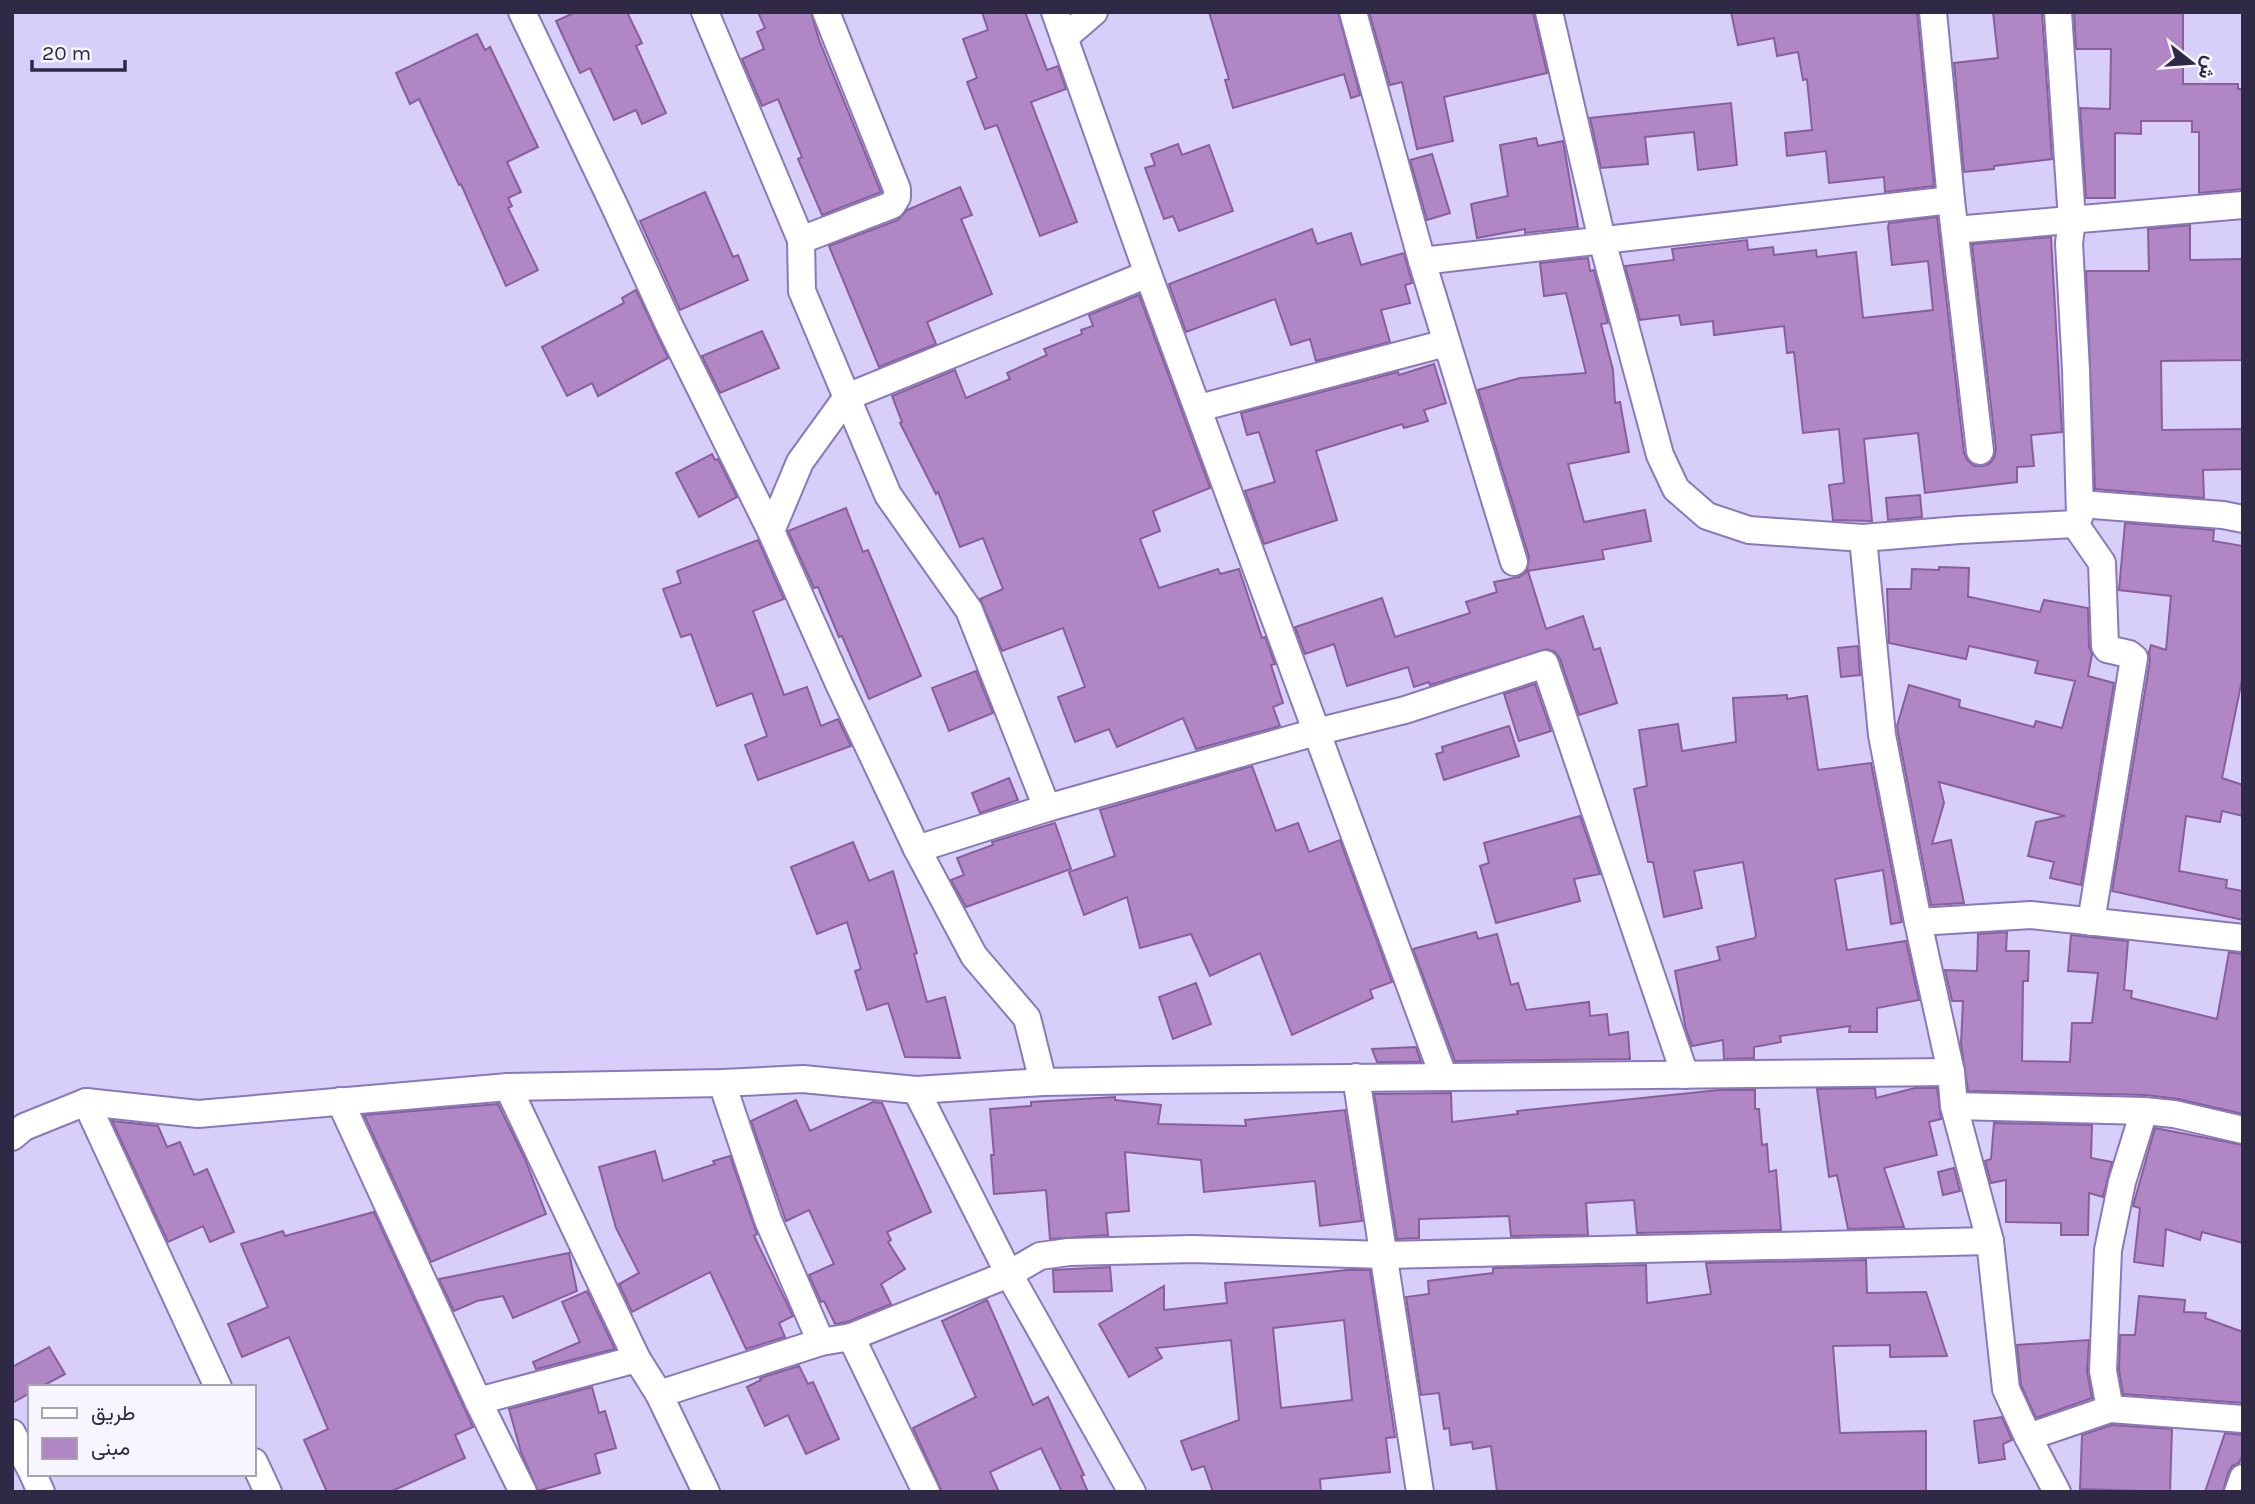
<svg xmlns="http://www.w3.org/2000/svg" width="2255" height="1504" viewBox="0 0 2255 1504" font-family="Karla,Vazirmatn,sans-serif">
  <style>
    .building { fill: #b186c5; stroke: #885f9b; stroke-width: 2; fill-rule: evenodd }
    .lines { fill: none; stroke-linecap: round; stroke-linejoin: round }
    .street-casing { stroke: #8979bc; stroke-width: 30 }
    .street { stroke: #fff; stroke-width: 26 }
  </style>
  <rect width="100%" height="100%" fill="#d7cefa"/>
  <g class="building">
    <polygon points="576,12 627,12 642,43 636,46 666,113 642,124 636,110 614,120 590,68 580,73 556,21"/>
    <polygon points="758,12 811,12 819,40 881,192 822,215 798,159 802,157 778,99 762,106 742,59 764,49 757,32 765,28"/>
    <polygon points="982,12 1025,12 1047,70 1058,66 1066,89 1031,102 1077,222 1040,236 997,125 985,129 967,82 977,78 963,39 988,30"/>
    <polygon points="1209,12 1338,12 1360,95 1351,98 1344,74 1233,108 1225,80 1229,79"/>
    <polygon points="1369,12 1533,12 1547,73 1444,97 1453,141 1417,149 1402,82 1390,85"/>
    <polygon points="1731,12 1917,12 1934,186 1885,192 1884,177 1829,183 1826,151 1787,156 1785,133 1812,130 1807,79 1803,80 1798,52 1777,56 1774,38 1738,45"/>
    <polygon points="1993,12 2042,12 2052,159 1994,166 1994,169 1964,172 1954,63 1998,58"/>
    <polygon points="2074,12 2183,12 2183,84 2238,84 2238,89 2243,89 2243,189 2199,193 2199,132 2192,132 2192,121 2141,121 2141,134 2115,133 2115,198 2086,198 2080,108 2110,109 2111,49 2076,49"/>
    <polygon points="477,34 485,50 490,47 538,147 507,162 521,192 508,198 512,206 508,208 538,270 506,286 461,184 459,185 419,99 410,104 396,73"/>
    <polygon points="1731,103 1737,165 1698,170 1694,132 1645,137 1648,164 1601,168 1590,118"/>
    <polygon points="1536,138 1538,146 1563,141 1578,227 1525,233 1525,229 1477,238 1471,204 1508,196 1500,145"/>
    <polygon points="1178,144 1182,155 1209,145 1233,211 1179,231 1173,216 1164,219 1145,168 1155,165 1151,154"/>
    <polygon points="1432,154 1450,213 1427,220 1410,160"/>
    <polygon points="960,187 972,215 961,219 992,294 927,322 936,344 879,367 829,246 898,220 907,210"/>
    <polygon points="705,192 733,257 738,255 748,280 680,310 640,221"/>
    <polygon points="1937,217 1964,453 1967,460 1974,466 1982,466 1989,464 1994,458 1996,449 1972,244 2051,237 2062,432 2031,435 2034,466 2017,467 2017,482 1925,493 1918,433 1864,439 1872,521 1833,520 1829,485 1844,483 1839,429 1803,433 1794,352 1787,353 1784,326 1714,335 1713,321 1681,325 1679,315 1640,320 1625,266 1674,260 1672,249 1747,240 1748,250 1773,247 1774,255 1816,250 1817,257 1856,252 1863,318 1933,310 1928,261 1892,265 1888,227 1889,223"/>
    <polygon points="2190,225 2190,260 2243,259 2243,360 2161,361 2162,430 2243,429 2243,469 2203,470 2204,498 2095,489 2086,271 2149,271 2148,229"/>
    <polygon points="1312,229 1317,244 1351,233 1361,265 1404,253 1412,283 1405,285 1410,303 1381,310 1390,342 1316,361 1310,339 1291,345 1275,299 1186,332 1169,284"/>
    <polygon points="1588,258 1590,271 1594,270 1608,323 1601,324 1613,370 1615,403 1620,402 1629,452 1568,464 1584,522 1645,510 1651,541 1602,550 1604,559 1527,571 1529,557 1478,390 1520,378 1586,373 1566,293 1544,296 1540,263"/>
    <polygon points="636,290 668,358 598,396 592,383 567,396 542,347 624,303 622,298"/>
    <polygon points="1139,295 1210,488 1153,511 1160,531 1140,539 1159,588 1218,569 1220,574 1239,569 1262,638 1265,637 1275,664 1271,665 1283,703 1273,707 1280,726 1196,749 1183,718 1117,747 1109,729 1075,742 1058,697 1085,687 1063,628 1002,651 980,599 1003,589 983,538 960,547 938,492 936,494 900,423 902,422 892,396 955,370 966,398 1010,379 1007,373 1047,355 1044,349 1082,334 1081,330 1093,326 1089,315"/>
    <polygon points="762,331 779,368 720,393 702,356"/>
    <polygon points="1434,364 1446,403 1424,410 1428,421 1404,428 1402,424 1316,451 1337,520 1264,544 1245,491 1275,482 1259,432 1247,435 1241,413 1398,372 1399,375"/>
    <polygon points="712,454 715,460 718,459 737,497 699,517 676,473"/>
    <polygon points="1920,495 1922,517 1888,520 1886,498"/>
    <polygon points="846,508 863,552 868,550 921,676 869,699 842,636 839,637 818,587 814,588 788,531"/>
    <polygon points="2125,523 2214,530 2213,541 2243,546 2243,675 2222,778 2243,785 2243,816 2222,811 2220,822 2186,816 2179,871 2227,880 2226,888 2243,891 2243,920 2112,891 2150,661 2149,652 2151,645 2166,650 2171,596 2119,590"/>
    <polygon points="758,540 784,599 753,611 784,695 807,687 821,726 838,719 851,746 758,780 745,745 767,736 752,693 717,706 691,634 681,637 663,589 681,583 677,571"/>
    <polygon points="1939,567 1969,568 1968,597 1970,597 2040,612 2044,600 2088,608 2089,647 2092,654 2088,676 2114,683 2081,885 2050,878 2054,862 2028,856 2036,822 2065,816 1939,782 1944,803 1932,844 1951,840 1964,903 1931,905 1898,733 1897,726 1909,685 1960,700 1959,707 2034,727 2036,721 2062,728 2075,681 2035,673 2038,661 1969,646 1966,659 1889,643 1887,589 1911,589 1912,569 1939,570"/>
    <polygon points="1528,571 1546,629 1583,616 1594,650 1600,648 1617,703 1579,715 1560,659 1555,652 1547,649 1430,685 1429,682 1414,687 1408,667 1347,686 1334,644 1305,654 1295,627 1382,598 1395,637 1470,613 1466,602 1497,592 1494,582 1519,577"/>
    <polygon points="1858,646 1860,675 1841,677 1838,648"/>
    <polygon points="976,671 993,713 949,731 932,688"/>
    <polygon points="1535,684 1551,731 1519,741 1504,694"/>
    <polygon points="1787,695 1787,699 1807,696 1818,770 1871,763 1902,922 1891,924 1883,870 1835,879 1847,950 1906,941 1919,1000 1877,1008 1877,1032 1849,1032 1850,1026 1780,1036 1781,1042 1754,1047 1754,1058 1724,1059 1723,1040 1692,1046 1686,1030 1675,971 1720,960 1717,947 1755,938 1756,935 1743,862 1694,871 1702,908 1664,917 1653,862 1648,862 1634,789 1647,786 1639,730 1678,724 1682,751 1736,742 1733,698"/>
    <polygon points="1509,726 1519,756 1444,780 1436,754 1443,752 1442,747"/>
    <polygon points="1252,766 1276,831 1298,823 1309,852 1340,840 1392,982 1370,990 1373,998 1292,1035 1260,953 1210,976 1191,934 1140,948 1127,897 1084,915 1069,872 1115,856 1100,810"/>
    <polygon points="1009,778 1018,800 980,813 972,793"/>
    <polygon points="1580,816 1600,874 1574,879 1580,901 1496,923 1480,866 1489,863 1484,843"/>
    <polygon points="1055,823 1071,869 966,907 951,880 964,875 957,858 993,845 992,842"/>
    <polygon points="853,842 869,881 893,871 917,953 914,954 927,1002 945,997 960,1058 905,1057 888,1003 867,1010 855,971 861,969 847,922 817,934 791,867"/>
    <polygon points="1476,932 1478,939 1497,934 1511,985 1518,983 1526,1010 1589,1002 1590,1016 1607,1014 1609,1035 1628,1032 1630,1059 1455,1061 1413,949"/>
    <polygon points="2007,932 2006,951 2029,951 2028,981 2023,981 2022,1061 2070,1062 2072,1023 2092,1023 2098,973 2068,971 2071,935 2128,941 2124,990 2132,991 2131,998 2217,1019 2229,952 2243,954 2243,1114 2178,1099 2146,1095 1968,1091 1961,1044 1963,1001 1952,1001 1945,970 1977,971 1978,934"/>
    <polygon points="1196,983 1211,1024 1173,1039 1159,997"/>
    <polygon points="1416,1047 1421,1062 1377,1062 1372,1049"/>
    <polygon points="1875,1088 1876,1098 1915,1088 1937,1088 1941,1119 1929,1122 1937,1155 1884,1168 1904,1227 1848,1229 1837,1175 1829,1177 1817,1089"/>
    <polygon points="1719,1090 1755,1090 1755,1109 1759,1109 1762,1145 1767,1144 1769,1172 1776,1170 1781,1230 1637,1233 1634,1200 1586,1203 1588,1235 1511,1236 1509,1216 1419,1219 1419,1238 1397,1239 1374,1094 1451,1093 1452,1122 1518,1114 1517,1111"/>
    <polygon points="1115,1097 1115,1100 1161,1105 1158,1124 1246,1126 1245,1120 1345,1110 1362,1221 1320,1226 1315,1181 1204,1192 1201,1160 1125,1152 1129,1211 1106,1213 1108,1235 1050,1239 1046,1190 994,1194 991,1155 994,1155 990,1109 1031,1106 1031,1102"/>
    <polygon points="796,1100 810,1131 873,1102 882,1103 931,1212 887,1232 891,1240 888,1242 905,1269 881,1284 891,1304 847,1322 835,1324 824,1301 821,1302 809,1275 834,1264 809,1210 786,1221 751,1121"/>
    <polygon points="498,1104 525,1159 546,1214 431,1262 364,1115"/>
    <polygon points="112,1121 158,1126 167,1147 180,1142 194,1175 207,1169 234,1232 210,1242 203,1226 168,1242"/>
    <polygon points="1994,1123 2092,1125 2091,1158 2112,1162 2103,1197 2089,1193 2088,1235 2061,1235 2061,1223 2006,1222 2006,1180 1991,1183 1985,1161 1991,1159"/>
    <polygon points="2155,1128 2243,1145 2243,1243 2202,1232 2200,1240 2166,1229 2163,1266 2134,1262 2140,1208 2133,1206"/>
    <polygon points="655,1151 663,1181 715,1164 713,1161 730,1156 757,1234 754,1236 793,1316 779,1323 785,1337 746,1349 710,1272 632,1312 619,1284 639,1273 616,1228 599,1167"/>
    <polygon points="1954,1168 1960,1191 1943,1195 1938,1172"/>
    <polygon points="374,1212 473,1427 455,1435 465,1458 390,1492 327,1492 304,1440 328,1429 289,1337 242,1357 228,1324 268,1307 241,1244 283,1231 285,1236"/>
    <polygon points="569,1253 577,1291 513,1318 503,1296 477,1301 454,1311 439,1279"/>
    <polygon points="1866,1260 1867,1293 1926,1292 1947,1356 1890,1357 1890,1345 1833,1346 1840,1433 1926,1431 1926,1492 1497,1492 1491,1446 1473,1449 1472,1442 1451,1445 1449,1428 1444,1429 1439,1393 1421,1395 1406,1297 1429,1294 1428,1281 1493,1273 1493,1268 1646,1265 1647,1303 1711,1294 1706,1263"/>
    <polygon points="1110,1267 1112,1291 1054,1292 1053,1270"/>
    <path d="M1347 1270H1370L1395 1437 1386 1438 1390 1472 1320 1479 1321 1492H1213L1204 1466 1192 1470 1181 1441 1239 1420 1231 1340 1156 1348 1162 1358 1129 1377 1099 1324 1164 1286V1310L1227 1303 1225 1283ZM1344 1320 1352 1400 1281 1408 1273 1328Z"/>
    <polygon points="587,1291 615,1349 536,1369 533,1362 580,1342 562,1302"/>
    <polygon points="2139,1296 2185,1300 2184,1312 2206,1313 2205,1318 2243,1332 2243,1403 2123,1394 2119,1370 2120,1335 2135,1335"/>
    <polygon points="987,1300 1033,1405 1048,1397 1084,1475 1081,1476 1088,1492 1062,1492 1041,1448 990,1472 999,1492 942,1492 913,1428 976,1397 942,1321"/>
    <polygon points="2089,1340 2087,1371 2092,1398 2036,1418 2021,1385 2017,1345"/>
    <polygon points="49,1347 65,1374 41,1387 30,1387 30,1393 12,1403 12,1367"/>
    <polygon points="799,1366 808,1384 813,1382 839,1439 806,1454 788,1415 765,1426 747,1387 761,1380 760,1378"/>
    <polygon points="592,1387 599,1413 605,1411 616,1448 595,1454 600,1473 538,1491 521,1452 509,1409"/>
    <polygon points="2002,1417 2012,1440 2003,1444 2005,1459 1979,1463 1974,1421"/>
    <polygon points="2112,1425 2172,1429 2170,1492 2080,1489 2082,1435"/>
    <polygon points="2225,1433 2243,1435 2243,1454 2239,1463 2232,1466 2228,1473 2223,1492 2205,1492"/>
  </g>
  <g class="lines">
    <defs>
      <g id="street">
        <polyline points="522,12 615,207 670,327 771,531 839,684 917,849 974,956 1027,1018 1043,1082"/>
        <polyline points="705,12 801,240 802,291 888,495 969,610 1047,808"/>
        <polyline points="1055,12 1148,274 1443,1075"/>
        <polyline points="1353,12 1422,261 1514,562"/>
        <polyline points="1549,12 1602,240 1660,455 1676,489 1707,516 1749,530 1863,538 1959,530 2075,524 2080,515 2076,370 2069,243 2072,220 2058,12"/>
        <polyline points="1933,12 1951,200 1980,451"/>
        <polyline points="1064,38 1094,12"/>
        <polyline points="1955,230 2243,205"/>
        <polyline points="801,240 892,205 897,197 897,189 826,12"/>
        <polyline points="1422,261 1951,200"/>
        <polyline points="1199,408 1446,343"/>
        <polyline points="2080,504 2223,515 2243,519"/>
        <polyline points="2075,524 2102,563 2105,646 2107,649 2129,654 2134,658 2091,922"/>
        <polyline points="771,531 800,462 847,397 1148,274"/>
        <polyline points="1863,538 1882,735 1918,922 1951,1072 1954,1106 1990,1241 2006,1389 2028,1437 2057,1492"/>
        <polyline points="917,849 1047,808 1316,732 1405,710 1545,664 1685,1075"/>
        <polyline points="1918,922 2031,915 2243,938"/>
        <polyline points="1356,1077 1420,1492"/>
        <polyline points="722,1083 768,1220 821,1342"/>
        <polyline points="508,1087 637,1359 659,1394 706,1492"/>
        <polyline points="916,1090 1009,1274 1132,1492"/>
        <polyline points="340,1101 478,1401 523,1492"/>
        <polyline points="86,1102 218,1387"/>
        <polyline points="1954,1106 2144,1111 2174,1114 2243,1130"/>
        <polyline points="12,1137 24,1127 86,1102 198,1114 508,1087 722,1083 803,1079 916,1090 1043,1082 1149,1080 1951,1072"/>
        <polyline points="851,1337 926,1492"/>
        <polyline points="659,1394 821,1342 851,1337 1009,1274 1040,1256 1069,1252 1193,1249 1385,1255 1990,1241"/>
        <polyline points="478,1401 637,1359"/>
        <polyline points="2110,1409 2103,1371 2108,1250 2122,1182 2144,1111"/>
        <polyline points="12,1433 30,1468"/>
        <polyline points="2028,1437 2110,1409 2243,1419"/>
        <polyline points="254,1462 268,1492"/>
        <polyline points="33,1474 41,1492"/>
        <polyline points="2238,1492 2243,1478"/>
      </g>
    </defs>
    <use href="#street" class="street-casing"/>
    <use href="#street" class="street"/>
  </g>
  <rect width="2255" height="1504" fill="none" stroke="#302945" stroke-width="28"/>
  <rect x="28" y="1385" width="228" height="91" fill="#f7f5fd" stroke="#a7a3b3" stroke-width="2"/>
  <rect x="42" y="1408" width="35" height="10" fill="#ffffff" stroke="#a7a3b3" stroke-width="2"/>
  <text x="91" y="1420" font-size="21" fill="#302945">طريق</text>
  <rect x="42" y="1438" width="35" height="21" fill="#b186c5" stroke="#a7a3b3" stroke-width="2"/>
  <text x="91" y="1455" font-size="21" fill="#302945">مبنى</text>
  <g transform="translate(2192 63) rotate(107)" stroke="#f7f5fd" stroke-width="5" paint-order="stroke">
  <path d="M0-5L12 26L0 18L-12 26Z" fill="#302945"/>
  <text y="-10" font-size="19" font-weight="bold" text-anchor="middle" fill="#302945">ش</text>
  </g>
  <path d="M32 60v10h93v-10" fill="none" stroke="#302945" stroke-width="3.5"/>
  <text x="42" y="60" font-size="21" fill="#302945" stroke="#f7f5fd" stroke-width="5" paint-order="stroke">20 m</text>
</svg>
